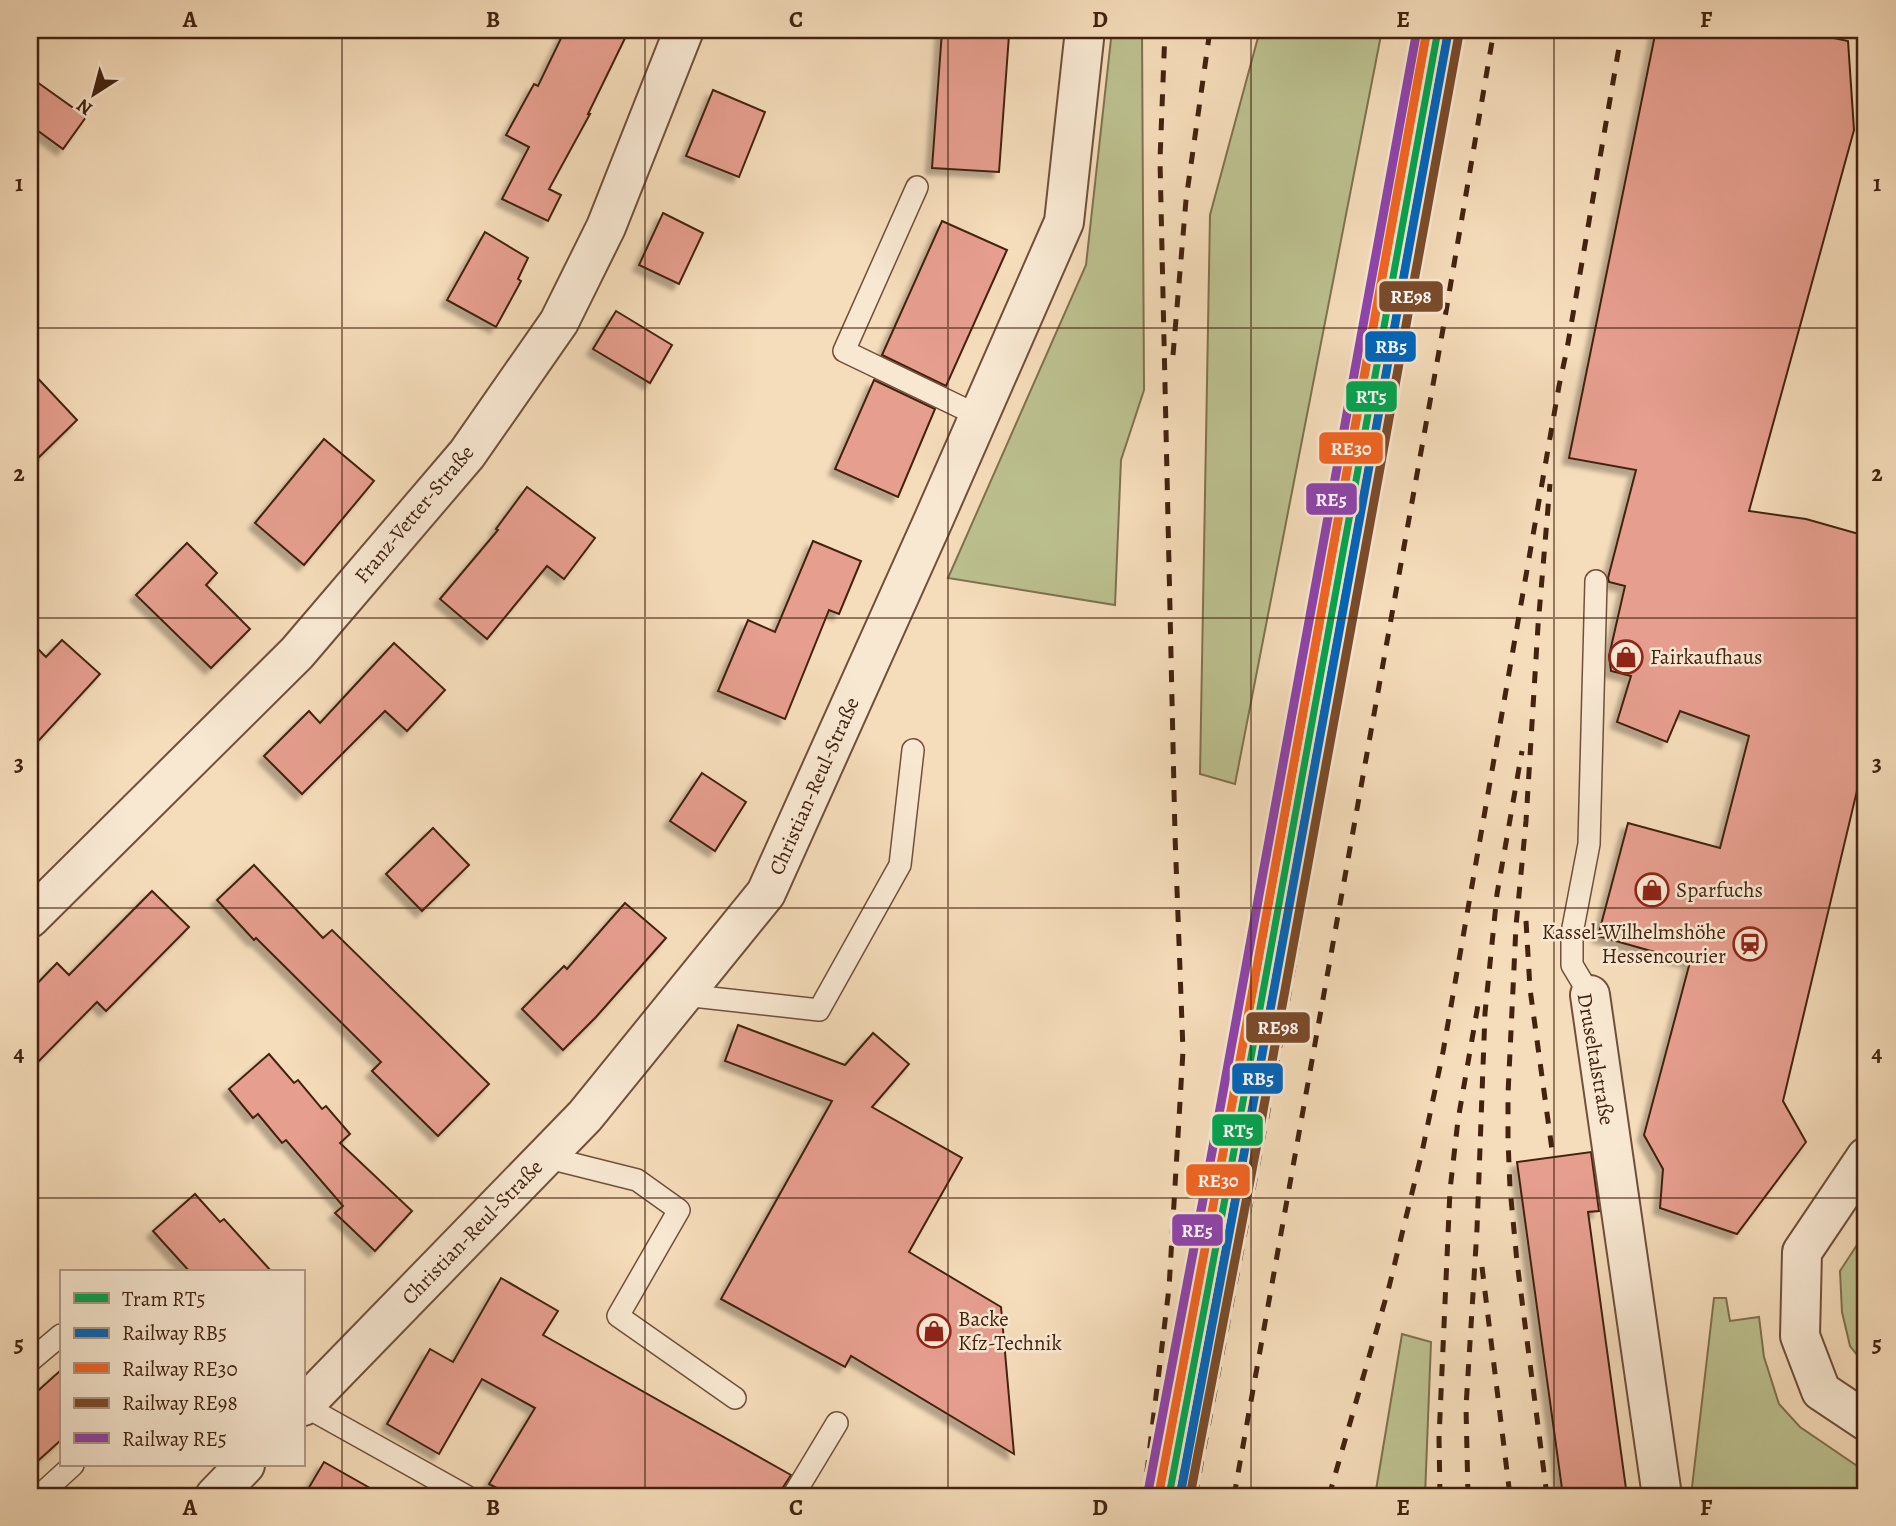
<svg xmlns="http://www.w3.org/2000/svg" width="1896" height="1526" viewBox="0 0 1896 1526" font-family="Alegreya,serif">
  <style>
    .green { fill: #bcc08f; stroke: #80714f; stroke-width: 2 }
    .building { fill: #e69e8e; stroke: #43220f; stroke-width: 2; filter: url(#shadow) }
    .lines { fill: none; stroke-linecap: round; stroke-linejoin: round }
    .lane-casing { stroke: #70503a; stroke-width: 24 }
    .street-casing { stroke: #70503a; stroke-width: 42 }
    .lane { stroke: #f8e8d2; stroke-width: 21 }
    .street { stroke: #f8e8d2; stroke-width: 38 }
    .rail { stroke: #43220f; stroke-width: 5; stroke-dasharray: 12 12; stroke-linecap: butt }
    .rail-1-casing { stroke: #f8e8d2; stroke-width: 14 }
    .rail-2-casing { stroke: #f8e8d2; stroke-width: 14 }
    .rail-3-casing { stroke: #f8e8d2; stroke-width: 14 }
    .rail-4-casing { stroke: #f8e8d2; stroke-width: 14 }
    .rail-1 { stroke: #0065bd; stroke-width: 9 }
    .rail-2 { stroke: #f26522; stroke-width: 9 }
    .rail-3 { stroke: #7a4b2a; stroke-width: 9 }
    .rail-4 { stroke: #8e44ad; stroke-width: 9 }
    .tram-1-casing { stroke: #f8e8d2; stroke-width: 12 }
    .tram-1 { stroke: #00a651; stroke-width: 7 }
    .grid { fill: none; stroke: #43220f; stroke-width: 2; stroke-opacity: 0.55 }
    .labels { text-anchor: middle; stroke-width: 5; stroke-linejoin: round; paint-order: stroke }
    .street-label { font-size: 21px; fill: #43220f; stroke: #f8e8d2 }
    .poi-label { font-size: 21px; fill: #43220f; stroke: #f8e8d2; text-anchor: start }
    .line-badge { stroke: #f8e8d2; stroke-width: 2.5 }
    .badge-label { font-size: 19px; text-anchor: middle; font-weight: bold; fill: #fff }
    .neatline { fill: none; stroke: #43220f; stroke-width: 2.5 }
    .grid-label { font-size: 23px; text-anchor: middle; font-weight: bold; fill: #43220f }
  </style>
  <defs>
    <filter id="shadow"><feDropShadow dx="-6" dy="6" stdDeviation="2" flood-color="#0004"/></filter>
  </defs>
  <rect width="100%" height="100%" fill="#f5dcba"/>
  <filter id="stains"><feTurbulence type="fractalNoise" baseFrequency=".00286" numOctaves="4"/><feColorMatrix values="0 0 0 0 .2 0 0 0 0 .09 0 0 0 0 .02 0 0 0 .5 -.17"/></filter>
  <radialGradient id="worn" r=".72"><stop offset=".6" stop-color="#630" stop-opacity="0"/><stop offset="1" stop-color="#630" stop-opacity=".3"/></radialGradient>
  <g class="green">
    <polygon points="1112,30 1142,30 1144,390 1121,460 1115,605 948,578 1086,265"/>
    <polygon points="1260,30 1382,30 1235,784 1200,774 1210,215"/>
    <polygon points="1866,1231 1866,1366 1850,1346 1842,1312 1840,1271"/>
    <polygon points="1714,1298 1726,1298 1730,1321 1759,1317 1764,1357 1779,1404 1800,1427 1866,1472 1866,1496 1691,1496"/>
    <polygon points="1402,1334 1431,1342 1425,1496 1375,1496"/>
  </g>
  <g class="building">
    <polygon points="565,30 629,30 588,114 590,114 549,189 561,195 548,221 502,199 529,147 506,135 534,84 538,86"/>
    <polygon points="1656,30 1796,30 1848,41 1854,130 1749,511 1806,519 1866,536 1866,753 1783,1101 1806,1142 1737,1234 1660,1208 1663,1169 1644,1135 1690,962 1598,936 1628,823 1720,848 1749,736 1680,711 1667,742 1617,722 1631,676 1611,671 1609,656 1625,586 1609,582 1608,578 1636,470 1569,458"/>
    <polygon points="942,31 1009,35 999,172 932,168"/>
    <polygon points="30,77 86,117 63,149 30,125"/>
    <polygon points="713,90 765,112 739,177 686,156"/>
    <polygon points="663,213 703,233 679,284 639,265"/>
    <polygon points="942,221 1007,250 946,386 882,355"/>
    <polygon points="485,232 528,258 518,279 521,281 496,327 447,300"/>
    <polygon points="616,311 672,345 650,383 593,349"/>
    <polygon points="30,370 77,420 30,466"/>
    <polygon points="874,380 935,409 898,497 835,469"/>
    <polygon points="324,439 374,481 304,565 255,523"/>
    <polygon points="527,487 595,538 564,579 547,566 487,639 440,599 498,530 496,529"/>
    <polygon points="813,541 861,561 839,614 829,610 785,719 718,691 748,620 775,632"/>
    <polygon points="187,543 217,573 206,585 250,629 211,668 136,595"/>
    <polygon points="62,640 100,674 30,750 30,641 46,657"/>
    <polygon points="394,643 445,690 407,731 385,711 302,794 264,756 309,711 320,723"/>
    <polygon points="702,773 746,802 715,851 670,821"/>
    <polygon points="433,828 469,865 422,911 386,874"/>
    <polygon points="254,865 323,938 332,930 489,1084 438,1136 372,1071 381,1062 256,938 254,940 217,900"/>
    <polygon points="152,891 189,927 106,1011 97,1002 30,1070 30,991 57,963 69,975"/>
    <polygon points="625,903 666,938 596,1017 563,1050 522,1009 564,966 567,969"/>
    <polygon points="738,1025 845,1065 873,1033 909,1064 872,1107 962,1158 909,1252 1001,1307 1014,1454 851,1356 845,1367 721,1299 832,1101 725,1061"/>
    <polygon points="269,1054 294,1083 298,1080 322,1109 326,1106 350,1134 340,1143 412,1211 375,1251 335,1213 343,1206 286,1140 282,1143 258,1114 253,1118 229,1089"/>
    <polygon points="1591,1152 1599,1211 1588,1212 1627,1496 1563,1496 1517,1162"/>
    <polygon points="195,1194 220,1222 224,1219 272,1272 190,1272 153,1231"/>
    <polygon points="501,1278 558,1311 543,1335 791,1475 782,1489 780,1496 512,1496 489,1484 535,1408 482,1379 439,1454 387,1424 430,1349 453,1362"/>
    <polygon points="61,1370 61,1440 30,1468 30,1398"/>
    <polygon points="324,1462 384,1496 304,1496"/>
  </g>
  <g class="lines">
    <defs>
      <g id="lane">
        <polyline points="917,187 844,351 979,416"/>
        <polyline points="684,995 819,1010 900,865 913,750"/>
        <polyline points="1590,995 1572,965 1572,933 1589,844 1596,581"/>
        <polyline points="545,1157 637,1180 679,1210 618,1316 735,1398"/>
        <polyline points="30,1361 61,1335"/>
        <polyline points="303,1405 466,1496"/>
        <polyline points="39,1496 73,1465"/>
        <polyline points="793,1496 837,1423"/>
      </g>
      <g id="street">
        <polyline points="30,918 297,653 467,454 559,322 606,227 684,30"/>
        <polyline points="1590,995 1662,1496"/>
        <polyline points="1866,1157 1802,1252 1800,1336 1821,1391 1866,1421"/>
        <polyline points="303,1406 585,1116 766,893 933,521 1064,222 1085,30"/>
        <polyline points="215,1496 245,1465"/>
      </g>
    </defs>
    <use href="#lane" class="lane-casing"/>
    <use href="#street" class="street-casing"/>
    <use href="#lane" class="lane"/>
    <use href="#street" class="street"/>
    <g class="rail">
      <polyline points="1173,355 1186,200 1210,30"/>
      <polyline points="1526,921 1530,989 1553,1157"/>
      <polyline points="1482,1267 1510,1496"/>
      <polyline points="1144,1496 1169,1288 1183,1051 1175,835 1160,160 1165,30"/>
      <polyline points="1195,1496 1275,1074 1361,581 1429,73"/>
      <polyline points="1234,1496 1443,329 1494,30"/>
      <polyline points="1329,1496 1389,1287 1422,1152 1443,1052 1559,386 1567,349 1622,30"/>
      <polyline points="1440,1496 1439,1438 1450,1190 1458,1120 1478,1005"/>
      <polyline points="1468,1496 1466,1407 1477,1229 1485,1013 1497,894 1522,751"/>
      <polyline points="1547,1496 1517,1262 1510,1188 1508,1140 1508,1094 1516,926 1526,821 1538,626 1550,484"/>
    </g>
    <defs>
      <polyline id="rail-1" points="1180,1496 1246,1142 1448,32"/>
      <polyline id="rail-2" points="1159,1494 1226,1138 1427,30"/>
      <polyline id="rail-3" points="1190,1496 1257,1144 1459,34"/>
      <polyline id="rail-4" points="1148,1492 1215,1136 1417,30"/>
    </defs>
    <use href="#rail-1" class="rail-1-casing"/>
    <use href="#rail-2" class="rail-2-casing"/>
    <use href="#rail-3" class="rail-3-casing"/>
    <use href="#rail-4" class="rail-4-casing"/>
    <use href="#rail-1" class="rail-1"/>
    <use href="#rail-2" class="rail-2"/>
    <use href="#rail-3" class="rail-3"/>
    <use href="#rail-4" class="rail-4"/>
    <defs>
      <polyline id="tram-1" points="1169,1496 1236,1140 1438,30"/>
    </defs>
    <use href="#tram-1" class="tram-1-casing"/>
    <use href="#tram-1" class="tram-1"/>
  </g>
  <path class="grid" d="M342 30V1496M645 30V1496M948 30V1496M1251 30V1496M1554 30V1496M30 328H1866M30 618H1866M30 908H1866M30 1198H1866"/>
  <defs>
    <symbol id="shop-ring" viewBox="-11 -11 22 22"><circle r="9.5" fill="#f8e8d2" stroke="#8f2418" stroke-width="1.5"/><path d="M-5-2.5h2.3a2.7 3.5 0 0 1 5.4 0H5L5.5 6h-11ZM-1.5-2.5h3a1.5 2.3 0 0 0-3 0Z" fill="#8f2418"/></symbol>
    <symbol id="station-ring" viewBox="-11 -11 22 22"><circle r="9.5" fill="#f8e8d2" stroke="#8f2418" stroke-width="1.5"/><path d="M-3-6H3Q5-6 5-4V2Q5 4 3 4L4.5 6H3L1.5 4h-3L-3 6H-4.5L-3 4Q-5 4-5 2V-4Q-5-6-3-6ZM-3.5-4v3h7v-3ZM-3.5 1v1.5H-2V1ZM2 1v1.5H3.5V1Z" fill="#8f2418"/></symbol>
  </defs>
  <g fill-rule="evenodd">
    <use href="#shop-ring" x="1607" y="638" width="38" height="38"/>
    <use href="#shop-ring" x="1633" y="871" width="38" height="38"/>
    <use href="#station-ring" x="1731" y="925" width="38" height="38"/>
    <use href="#shop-ring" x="915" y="1312" width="38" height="38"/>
  </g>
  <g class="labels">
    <g class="street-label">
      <text transform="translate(414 514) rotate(-50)" y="7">Franz-Vetter-Straße</text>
      <text transform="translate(814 786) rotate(-66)" y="7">Christian-Reul-Straße</text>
      <text transform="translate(1596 1059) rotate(80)" y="7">Druseltalstraße</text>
      <text transform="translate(472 1232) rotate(-46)" y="7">Christian-Reul-Straße</text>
    </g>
    <g class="poi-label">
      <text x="1650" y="664">Fairkaufhaus</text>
      <text x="1676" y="897">Sparfuchs</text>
      <text x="1726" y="939" text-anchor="end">Kassel-Wilhelmshöhe<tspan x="1726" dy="24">Hessencourier</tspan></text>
      <text x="958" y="1326">Backe<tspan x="958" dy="24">Kfz-Technik</tspan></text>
    </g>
  </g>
  <g class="line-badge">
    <rect x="1378" y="280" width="66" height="33" rx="7" fill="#7a4b2a"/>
    <rect x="1364" y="330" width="53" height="33" rx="7" fill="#0065bd"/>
    <rect x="1345" y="380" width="53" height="33" rx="7" fill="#00a651"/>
    <rect x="1318" y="431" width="66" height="34" rx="7" fill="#f26522"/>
    <rect x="1305" y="482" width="53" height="34" rx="7" fill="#8e44ad"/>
    <rect x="1245" y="1011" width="66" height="33" rx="7" fill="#7a4b2a"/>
    <rect x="1231" y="1062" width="53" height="33" rx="7" fill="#0065bd"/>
    <rect x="1211" y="1113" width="53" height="34" rx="7" fill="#00a651"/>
    <rect x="1185" y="1163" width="66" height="34" rx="7" fill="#f26522"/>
    <rect x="1171" y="1213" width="53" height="34" rx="7" fill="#8e44ad"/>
  </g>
  <g class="badge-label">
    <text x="1411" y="303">RE98</text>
    <text x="1391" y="353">RB5</text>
    <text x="1371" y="403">RT5</text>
    <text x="1351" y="455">RE30</text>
    <text x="1331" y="506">RE5</text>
    <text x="1278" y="1034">RE98</text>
    <text x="1258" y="1085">RB5</text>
    <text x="1238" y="1137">RT5</text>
    <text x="1218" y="1187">RE30</text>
    <text x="1197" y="1237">RE5</text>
  </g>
  <rect width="1896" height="1526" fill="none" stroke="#f5dcba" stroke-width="77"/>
  <rect x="60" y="1270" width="245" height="196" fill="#f8e8d2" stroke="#b09984" stroke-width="2"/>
  <rect x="74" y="1293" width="35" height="10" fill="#00a651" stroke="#b09984" stroke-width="2"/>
  <text x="122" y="1306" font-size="21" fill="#43220f">Tram RT5</text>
  <rect x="74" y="1328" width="35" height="10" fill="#0065bd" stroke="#b09984" stroke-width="2"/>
  <text x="122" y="1340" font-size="21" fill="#43220f">Railway RB5</text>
  <rect x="74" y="1363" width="35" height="10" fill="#f26522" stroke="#b09984" stroke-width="2"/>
  <text x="122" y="1376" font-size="21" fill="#43220f">Railway RE30</text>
  <rect x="74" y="1398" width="35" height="10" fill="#7a4b2a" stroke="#b09984" stroke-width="2"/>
  <text x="122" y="1410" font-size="21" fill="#43220f">Railway RE98</text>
  <rect x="74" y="1433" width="35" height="10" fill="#8e44ad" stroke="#b09984" stroke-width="2"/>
  <text x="122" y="1446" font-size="21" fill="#43220f">Railway RE5</text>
  <g transform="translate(94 94) rotate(216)" stroke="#f8e8d2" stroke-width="5" paint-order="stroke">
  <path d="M0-5L12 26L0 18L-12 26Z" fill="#43220f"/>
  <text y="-10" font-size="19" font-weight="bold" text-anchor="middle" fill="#43220f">N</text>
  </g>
  <rect x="38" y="38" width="1819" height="1450" class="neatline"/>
  <g class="grid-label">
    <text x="190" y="27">A</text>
    <text x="493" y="27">B</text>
    <text x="796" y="27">C</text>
    <text x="1100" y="27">D</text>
    <text x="1403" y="27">E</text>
    <text x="1706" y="27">F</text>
    <text x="19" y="191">1</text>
    <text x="1877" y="191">1</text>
    <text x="19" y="481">2</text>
    <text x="1877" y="481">2</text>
    <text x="19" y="771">3</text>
    <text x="1877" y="771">3</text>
    <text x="19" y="1061">4</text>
    <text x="1877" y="1061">4</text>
    <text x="19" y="1351">5</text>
    <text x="1877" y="1351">5</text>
    <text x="190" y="1515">A</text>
    <text x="493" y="1515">B</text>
    <text x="796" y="1515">C</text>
    <text x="1100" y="1515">D</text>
    <text x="1403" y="1515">E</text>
    <text x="1706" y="1515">F</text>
  </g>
  <rect width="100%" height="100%" filter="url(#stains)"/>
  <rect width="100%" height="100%" fill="url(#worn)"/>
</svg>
